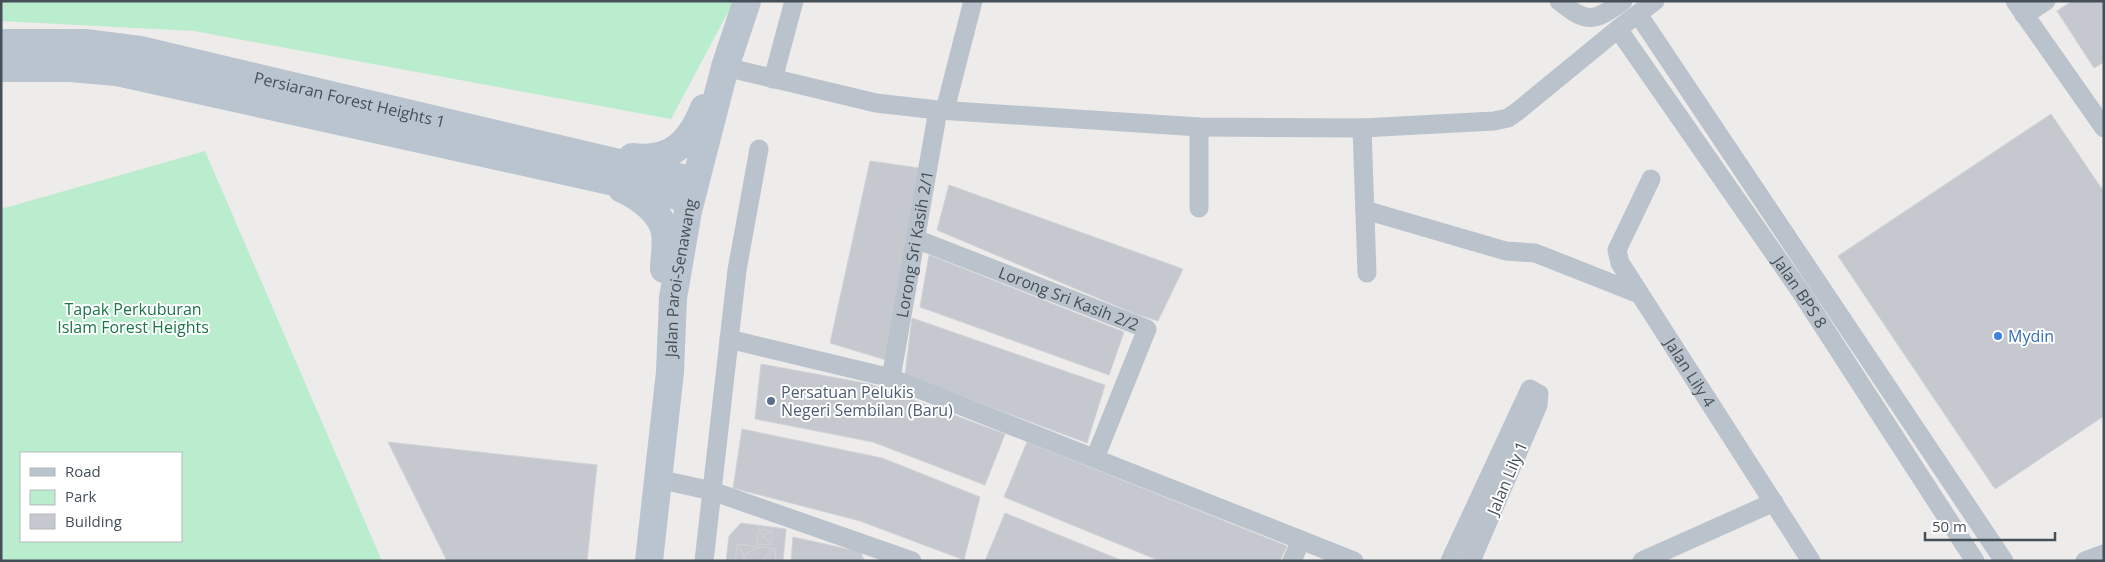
<svg xmlns="http://www.w3.org/2000/svg" width="2105" height="562" viewBox="0 0 2105 562" font-family="'Open Sans',sans-serif">
  <style>
    .green { fill: #baecce; fill-rule: evenodd }
    .building { fill: #c5c8ce; stroke: #d0d2d7 }
    .lines { fill: none; stroke-linecap: round; stroke-linejoin: round }
    .street { stroke: #bac3cb; stroke-width: 19 }
    .secondary { stroke: #bac4cf; stroke-width: 28 }
    .shop-dot { fill: #3f7fe0; stroke: #fff; stroke-width: 2 }
    .service-dot { fill: #5c6f8a; stroke: #fff; stroke-width: 2 }
    .labels { text-anchor: middle; stroke-width: 4; stroke-linejoin: round; paint-order: stroke }
    .street-label { font-size: 16px; fill: #454f58; stroke: #fff }
    .park-label { font-size: 16px; fill: #1a7549; stroke: #fff }
    .shop-label { font-size: 16px; fill: #366cbe; stroke: #fff; text-anchor: start }
    .service-label { font-size: 16px; fill: #4e5e75; stroke: #fff; text-anchor: start }
  </style>
  <rect width="100%" height="100%" fill="#eeebeb"/>
  <g class="green">
    <polygon points="1,1 734,1 671,119 194,31 1,21"/>
    <path d="M205 151 382 561H1V209ZM21 453H181V541H21Z"/>
  </g>
  <g class="building">
    <polygon points="2072,1 2104,1 2104,62 2094,68 2057,11"/>
    <polygon points="2051,114 2104,192 2104,416 1995,489 1838,256"/>
    <polygon points="870,161 919,168 886,360 830,343"/>
    <polygon points="949,185 1183,269 1158,321 1133,313 937,230"/>
    <polygon points="929,255 1124,332 1109,375 920,307"/>
    <polygon points="912,318 1105,385 1087,443 905,375"/>
    <polygon points="761,364 870,384 1005,434 985,485 873,442 755,419"/>
    <polygon points="742,429 882,458 980,497 964,560 860,521 733,488"/>
    <polygon points="388,442 597,465 587,561 447,561"/>
    <polygon points="1027,442 1287,546 1280,561 1160,561 1004,497"/>
    <polygon points="1005,513 1123,561 985,561"/>
    <polygon points="741,523 786,529 783,561 726,561 729,536"/>
    <polygon points="759,529 763,536 756,544"/>
    <polygon points="759,529 773,531 763,536"/>
    <polygon points="773,531 771,545 763,536"/>
    <polygon points="763,536 771,545 756,544"/>
    <polygon points="793,537 861,552 864,561 791,561"/>
    <polygon points="737,544 744,555 744,561 735,561"/>
    <polygon points="737,544 760,547 744,555"/>
    <polygon points="760,547 775,549 761,561 744,561 744,555"/>
    <polygon points="775,549 776,561 761,561"/>
  </g>
  <g class="lines">
    <g class="street">
      <path d="M1559 1C1587 24 1594 22 1623 1"/>
      <polyline points="2015,1 2104,128"/>
      <polyline points="1638,14 2004,561"/>
      <polyline points="2024,15 2046,1"/>
      <path id="s1" d="M1618 29 1801 292 1975 561"/>
      <polyline points="725,67 876,103 938,110 1199,127 1362,128 1494,121 1508,118 1518,111 1618,29 1655,1"/>
      <polyline points="773,79 794,1"/>
      <polyline points="945,110 973,1"/>
      <polyline points="1362,128 1367,273"/>
      <path id="s2" d="M1651 179 1617 250 1620 263 1811 561"/>
      <polyline points="1199,208 1199,127"/>
      <polyline points="1365,210 1506,251 1535,253 1639,294"/>
      <path id="s3" d="M916 239 1147 329 1095 458"/>
      <polyline points="729,339 891,378 1354,561"/>
      <path id="s4" d="M891 378 938 110"/>
      <polyline points="658,479 712,491 912,561"/>
      <polyline points="704,561 737,270 759,149"/>
      <polyline points="1292,561 1301,540"/>
      <polyline points="1450,561 1530,389 1539,394 1538,405 1471,561"/>
      <polyline points="1642,561 1774,502"/>
      <polyline points="2085,561 2104,554"/>
    </g>
    <g class="secondary">
      <path id="s5" d="M1 43H85L140 50 695 181"/>
      <polyline points="1,68 70,68 117,72 691,199"/>
      <path d="M632 157C671 162 690 143 704 108"/>
      <path d="M622 189C640 197 662 213 665 233 667 245 664 258 664 269"/>
      <path id="s6" d="M649 561 670 372 673 298 688 211 725 67 747 1"/>
    </g>
  </g>
  <circle class="shop-dot" cx="1998" cy="336" r="5"/>
  <circle class="service-dot" cx="771" cy="401" r="5"/>
  <g class="labels">
    <g class="street-label">
      <text dy="6" stroke="none"><textPath href="#s5" startOffset="355">Persiaran Forest Heights 1</textPath></text>
      <text dy="6" stroke="none"><textPath href="#s4" startOffset="136">Lorong Sri Kasih 2/1</textPath></text>
      <text dy="6" stroke="none"><textPath href="#s6" startOffset="285">Jalan Paroi-Senawang</textPath></text>
      <text dy="6" stroke="none"><textPath href="#s1" startOffset="320">Jalan BPS 8</textPath></text>
      <text dy="6" stroke="none"><textPath href="#s3" startOffset="164">Lorong Sri Kasih 2/2</textPath></text>
      <text dy="6" stroke="none"><textPath href="#s2" startOffset="222">Jalan Lily 4</textPath></text>
      <text transform="translate(1507 478) rotate(-67)" y="6">Jalan Lily 1</text>
    </g>
    <g class="park-label">
      <text x="133" y="315">Tapak Perkuburan<tspan x="133" dy="18">Islam Forest Heights</tspan></text>
    </g>
    <g class="shop-label">
      <text x="2008" y="342">Mydin</text>
    </g>
    <g class="service-label">
      <text x="781" y="398">Persatuan Pelukis<tspan x="781" dy="18">Negeri Sembilan (Baru)</tspan></text>
    </g>
  </g>
  <rect width="2105" height="562" fill="none" stroke="#454f58" stroke-width="5"/>
  <rect x="20" y="452" width="162" height="90" fill="#ffffff" stroke="#b5b9bc"/>
  <rect x="30" y="468" width="25" height="8" fill="#bac4cf" stroke="#b5b9bc"/>
  <text x="65" y="477" font-size="15" fill="#454f58">Road</text>
  <rect x="30" y="490" width="25" height="15" fill="#baecce" stroke="#b5b9bc"/>
  <text x="65" y="502" font-size="15" fill="#454f58">Park</text>
  <rect x="30" y="514" width="25" height="15" fill="#c5c8ce" stroke="#b5b9bc"/>
  <text x="65" y="527" font-size="15" fill="#454f58">Building</text>
  <path d="M1925 532v8h130v-8" fill="none" stroke="#454f58" stroke-width="2.5"/>
  <text x="1932" y="532" font-size="15" fill="#454f58" stroke="#ffffff" stroke-width="4" paint-order="stroke">50 m</text>
</svg>
